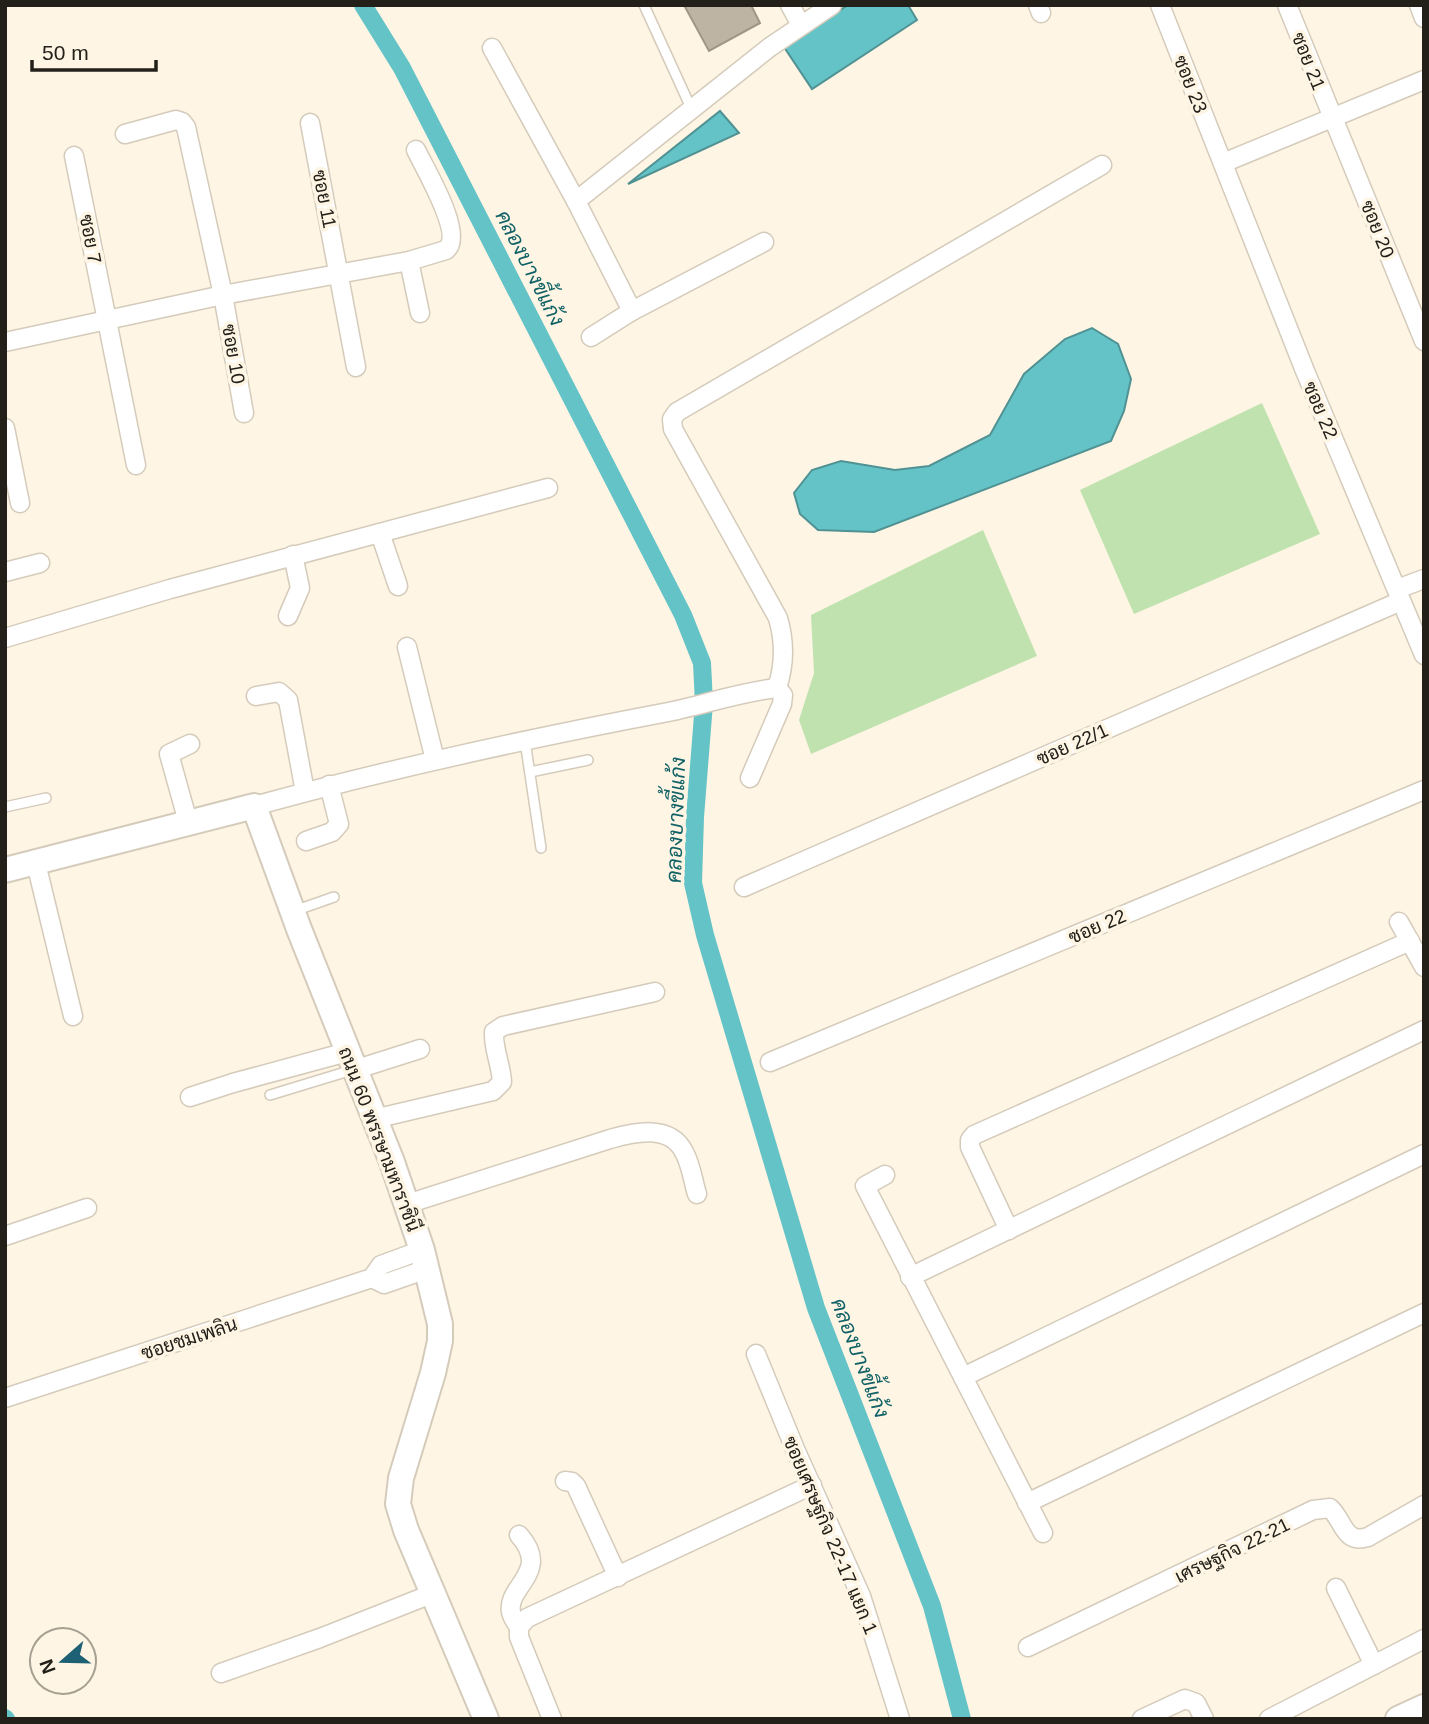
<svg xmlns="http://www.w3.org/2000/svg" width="1429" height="1724" viewBox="0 0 1429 1724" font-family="Arial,Sarabun,sans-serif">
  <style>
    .green { fill: #c0e2af }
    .water { fill: #64c3c7; stroke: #509293; stroke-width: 2 }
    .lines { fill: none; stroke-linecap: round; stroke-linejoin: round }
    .canal { stroke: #64c3c7; stroke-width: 18 }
    .building { fill: #bdb4a4; stroke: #9f9687; stroke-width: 2 }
    .lane-casing { stroke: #d5cbbb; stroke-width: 12 }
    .street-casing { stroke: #d5cbbb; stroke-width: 21 }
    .secondary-casing { stroke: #d5cbbb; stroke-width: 28 }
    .lane { stroke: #fff; stroke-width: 9 }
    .street { stroke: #fff; stroke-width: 18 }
    .secondary { stroke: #fff; stroke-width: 24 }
    .labels { text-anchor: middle; stroke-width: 7; stroke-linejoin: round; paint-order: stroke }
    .street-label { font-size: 19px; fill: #23201a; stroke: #fef5e4 }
    .water-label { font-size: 21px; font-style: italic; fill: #116266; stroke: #fef5e4 }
  </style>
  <rect width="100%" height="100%" fill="#fef5e4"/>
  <g class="green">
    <polygon points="1262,403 1320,534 1134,614 1080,490"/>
    <polygon points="983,530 1037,656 811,754 799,720 814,673 811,615"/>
  </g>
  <g class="water">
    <polygon points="848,5 908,5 917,20 812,89 784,47"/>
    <polygon points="720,111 739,133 628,184"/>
    <polygon points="1092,328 1118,344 1131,379 1124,411 1111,441 874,532 818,530 800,514 794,493 812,470 841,461 895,470 929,466 990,435 1024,374 1065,339"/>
  </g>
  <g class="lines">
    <g class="canal">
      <polyline points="363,5 402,68 683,615 702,663 704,703 695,817 693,883 705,935 816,1308 932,1606 962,1719"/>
      <polyline points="5,1718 6,1719"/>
    </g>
  </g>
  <polygon class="building" points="684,5 751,5 760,23 709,51"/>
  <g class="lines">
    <defs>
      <g id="lane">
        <polyline points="644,5 691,108"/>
        <polyline points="525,741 541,848"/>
        <polyline points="530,772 588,760"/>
        <polyline points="5,807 46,798"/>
        <polyline points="294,911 334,897"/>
        <polyline points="270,1095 352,1070"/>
      </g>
      <g id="street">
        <polyline points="790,5 801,25"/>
        <polyline points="1038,5 1041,13"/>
        <polyline points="1160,5 1305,371 1424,655"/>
        <polyline points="1287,5 1424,341"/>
        <polyline points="1419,5 1424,18"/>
        <polyline points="492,48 576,201 632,311"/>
        <polyline points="310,123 356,367"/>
        <polyline points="125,134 176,120 182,122 186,127 223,295 244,413"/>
        <polyline points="74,156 136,465"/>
        <polyline points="1223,163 1424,80"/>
        <polyline points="576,201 770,47 832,5"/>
        <polyline points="409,261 420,313"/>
        <polyline points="591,337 632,311 764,242"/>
        <path d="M5 342 223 295 409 261 446 250C465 235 425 169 416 150"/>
        <polyline points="5,428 20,503"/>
        <polyline points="380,533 398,586"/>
        <polyline points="5,572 40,563"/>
        <polyline points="1397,589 1424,579"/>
        <polyline points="288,616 300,588 293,555"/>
        <polyline points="5,638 170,589 548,488"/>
        <polyline points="407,647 435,760"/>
        <path d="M777 688C785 664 785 642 778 618L673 429 672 419 677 412 1102 165"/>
        <polyline points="256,696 279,692 288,700 305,792"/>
        <path d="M254 806C389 769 526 739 663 713 701 706 738 692 777 688L783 695 782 704 750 778"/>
        <polyline points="188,822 169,754 190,744"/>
        <polyline points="306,841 332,832 339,824 329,785"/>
        <polyline points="36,863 73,1016"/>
        <polyline points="744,887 1401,601"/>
        <polyline points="1399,922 1424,967"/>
        <polyline points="770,1062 1424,790"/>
        <polyline points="354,1070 420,1049"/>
        <polyline points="190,1097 233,1083 347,1052"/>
        <path d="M374 1119 493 1091 502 1082C501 1064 493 1049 494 1032L503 1026 655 992"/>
        <polyline points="885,1175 865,1186 1043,1533"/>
        <path d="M407 1204 610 1139C635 1132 670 1124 684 1152 691 1164 693 1181 697 1194"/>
        <polyline points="1009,1230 970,1147 970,1140 974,1135 1410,941"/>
        <polyline points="5,1236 87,1208"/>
        <polyline points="910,1277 1424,1030"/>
        <polyline points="372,1278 384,1284 427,1269"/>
        <polyline points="756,1354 795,1449 861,1596 900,1719"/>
        <polyline points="963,1377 1424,1154"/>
        <polyline points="5,1398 372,1278 381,1265 422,1250"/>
        <polyline points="565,1481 572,1482 576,1486 618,1577"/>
        <polyline points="1027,1503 1424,1313"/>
        <polyline points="1336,1588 1374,1665"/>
        <path d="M519 1627C516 1623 512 1617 511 1612 506 1586 552 1572 519 1535"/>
        <path d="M1028 1647 1313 1510 1330 1508C1344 1521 1344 1545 1368 1537L1424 1505"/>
        <polyline points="221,1673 320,1638 434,1593"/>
        <polyline points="552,1719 519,1637 519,1627 527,1618 812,1485"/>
        <polyline points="1142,1719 1185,1699 1196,1703 1204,1719"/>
        <polyline points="1269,1719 1424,1639"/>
      </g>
      <g id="secondary">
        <polyline points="5,870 254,806 299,929 392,1162 422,1250 440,1324 440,1341 433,1373 401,1478 398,1504 406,1530 486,1719"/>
        <polyline points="1398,1719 1424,1707"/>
      </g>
    </defs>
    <use href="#lane" class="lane-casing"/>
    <use href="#street" class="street-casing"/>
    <use href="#secondary" class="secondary-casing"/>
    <use href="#lane" class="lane"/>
    <use href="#street" class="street"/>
    <use href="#secondary" class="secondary"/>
  </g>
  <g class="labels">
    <g class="street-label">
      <text transform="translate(1309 61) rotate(68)" y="7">ซอย 21</text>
      <text transform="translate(1191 84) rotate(68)" y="7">ซอย 23</text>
      <text transform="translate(325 199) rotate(79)" y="7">ซอย 11</text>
      <text transform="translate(1378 229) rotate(68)" y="7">ซอย 20</text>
      <text transform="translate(91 239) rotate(79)" y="7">ซอย 7</text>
      <text transform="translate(234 354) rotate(80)" y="7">ซอย 10</text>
      <text transform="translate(1321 410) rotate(67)" y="7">ซอย 22</text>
      <text transform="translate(1072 744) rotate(-24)" y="7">ซอย 22/1</text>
      <text transform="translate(1097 926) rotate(-23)" y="7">ซอย 22</text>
      <text transform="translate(380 1139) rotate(69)" y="7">ถนน 60 พรรษามหาราชินี</text>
      <text transform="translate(189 1338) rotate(-18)" y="7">ซอยชมเพลิน</text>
      <text transform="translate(831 1535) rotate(67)" y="7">ซอยเศรษฐกิจ 22-17 แยก 1</text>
      <text transform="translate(1232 1550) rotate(-26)" y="7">เศรษฐกิจ 22-21</text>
    </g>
    <g class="water-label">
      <text transform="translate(530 268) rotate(63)" y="7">คลองบางขี้แก้ง</text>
      <text transform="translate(676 820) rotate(-88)" y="7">คลองบางขี้แก้ง</text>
      <text transform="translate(860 1358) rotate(69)" y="7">คลองบางขี้แก้ง</text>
    </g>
  </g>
  <rect width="1429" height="1724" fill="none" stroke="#23201a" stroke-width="14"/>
  <g transform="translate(63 1661) rotate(250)"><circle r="33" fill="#fef5e4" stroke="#a6a093" stroke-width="2"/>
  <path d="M0-5L12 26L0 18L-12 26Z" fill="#1e6074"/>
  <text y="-10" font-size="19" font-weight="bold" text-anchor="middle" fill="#23201a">N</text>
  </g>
  <path d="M32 60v10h124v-10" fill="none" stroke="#23201a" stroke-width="3.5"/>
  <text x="42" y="60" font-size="21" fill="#23201a" stroke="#fef5e4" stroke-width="5" paint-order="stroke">50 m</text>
</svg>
